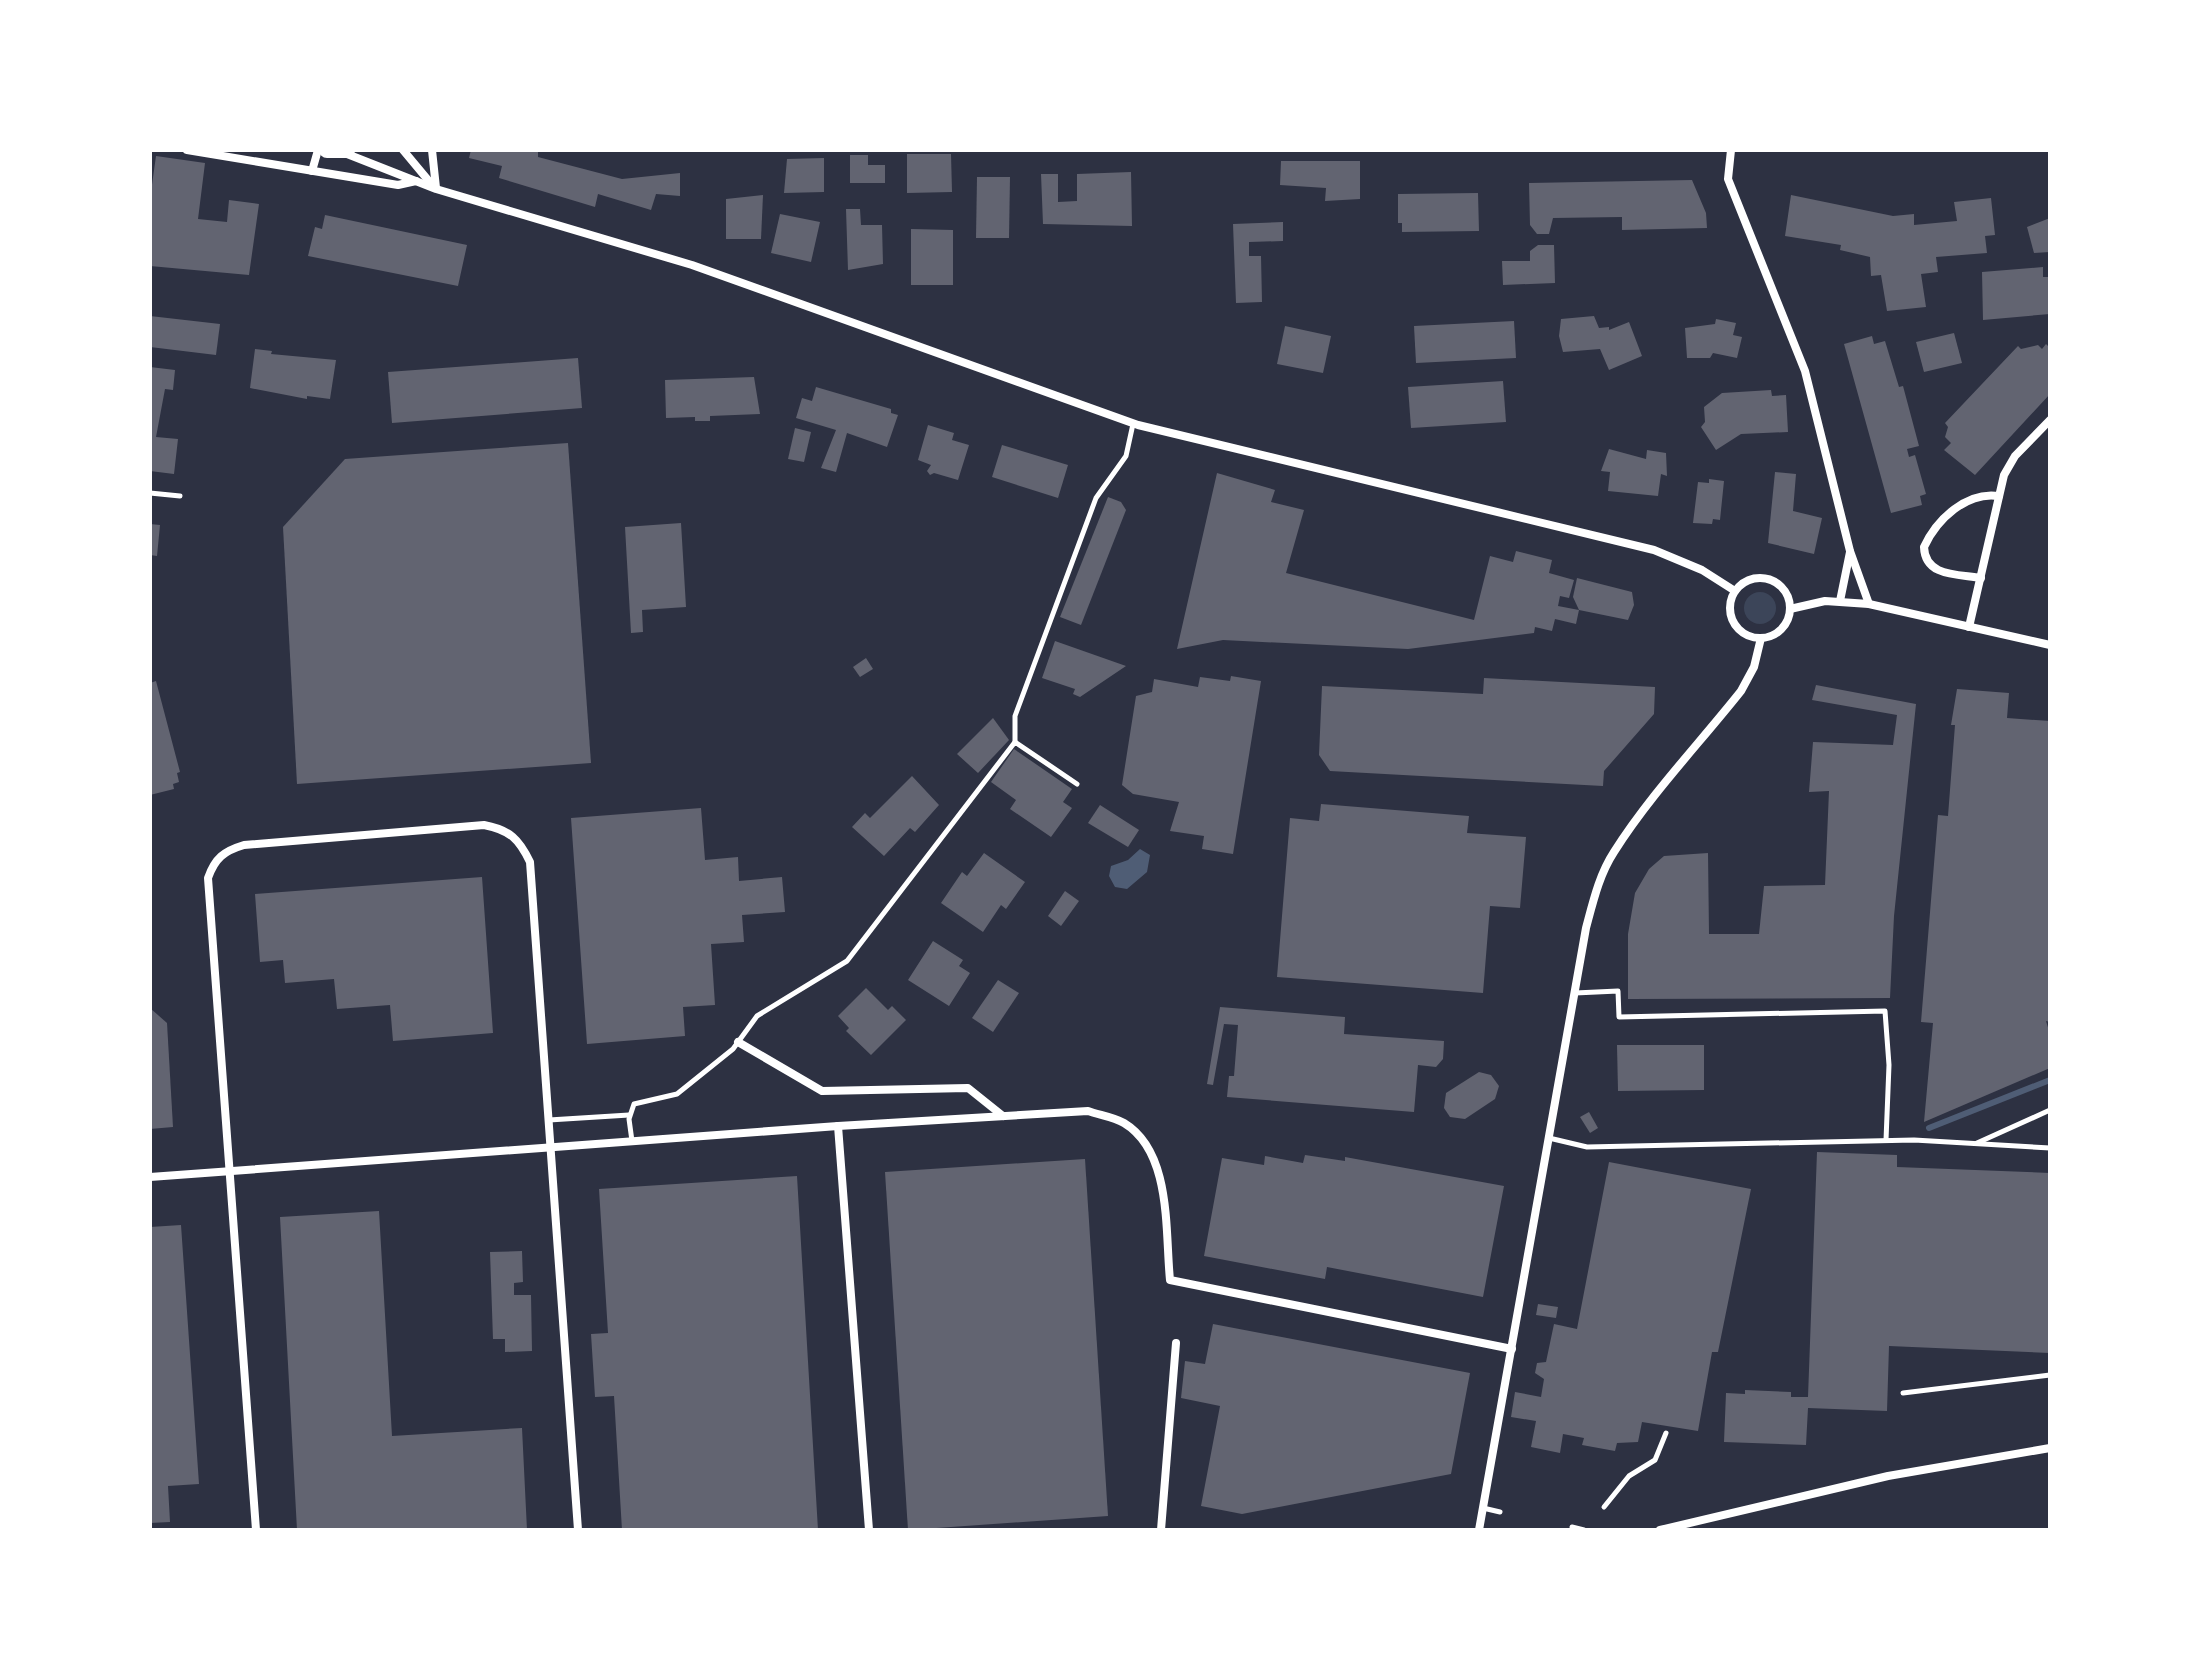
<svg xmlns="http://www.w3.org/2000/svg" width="2200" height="1680" viewBox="0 0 2200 1680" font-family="Roboto,sans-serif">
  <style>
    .green { fill: #3c4559 }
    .water { fill: #4f5d75 }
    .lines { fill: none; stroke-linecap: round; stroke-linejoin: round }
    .stream { stroke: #4f5d75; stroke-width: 6 }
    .building { fill: #626471 }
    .service { stroke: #fff; stroke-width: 5 }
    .minor { stroke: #fff; stroke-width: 8 }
    .primary { stroke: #fff; stroke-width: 16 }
  </style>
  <rect width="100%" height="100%" fill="#2d3142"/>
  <circle class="green" cx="1760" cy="608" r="16"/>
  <polygon class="water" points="1140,849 1150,855 1147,872 1127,889 1115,887 1109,876 1111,866 1128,860"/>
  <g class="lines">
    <polyline class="stream" points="1929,1128 2050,1080"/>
  </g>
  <g class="building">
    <polygon points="471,150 538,150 538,157 622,179 680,173 680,196 656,194 651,210 598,194 595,207 499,178 502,166 469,158"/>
    <polygon points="907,154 951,154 952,192 907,193"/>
    <polygon points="850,155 868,155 868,165 885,165 885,183 850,183"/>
    <polygon points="156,156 205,163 198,219 227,222 229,200 259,204 249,275 150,266 150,199"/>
    <polygon points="824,158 824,192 784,193 787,159"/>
    <polygon points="1281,161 1360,161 1360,199 1325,201 1326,188 1280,185"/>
    <polygon points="1131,172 1132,226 1043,224 1041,174 1058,174 1058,202 1077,201 1077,174"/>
    <polygon points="977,177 1010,177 1009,238 976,238"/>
    <polygon points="1692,180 1706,213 1707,228 1622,230 1622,217 1553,218 1549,234 1537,234 1530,225 1529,183"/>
    <polygon points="1478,193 1479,231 1402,232 1402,223 1398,223 1398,194"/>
    <polygon points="763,195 761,239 726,239 726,199"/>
    <polygon points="1791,195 1893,216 1914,214 1914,225 1957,221 1954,202 1991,198 1995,235 1985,236 1987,253 1936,257 1938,272 1921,274 1926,307 1887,311 1881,275 1871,276 1870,257 1840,250 1841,245 1785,236"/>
    <polygon points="846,209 860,209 861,225 882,225 883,264 848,270"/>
    <polygon points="780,214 820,222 811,262 771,253"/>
    <polygon points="325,215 467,245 458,286 308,256 315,227 322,229"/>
    <polygon points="2050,218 2050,252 2034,253 2027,227"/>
    <polygon points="1283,222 1283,241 1249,242 1249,256 1261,256 1262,302 1236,303 1233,224"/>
    <polygon points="911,229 953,230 953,285 911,285"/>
    <polygon points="1538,245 1554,245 1555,283 1503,285 1502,261 1530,261 1530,251"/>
    <polygon points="2043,267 2043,277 2050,277 2050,314 1983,320 1982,272"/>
    <polygon points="150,316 220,324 216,355 150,347"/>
    <polygon points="1594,316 1599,328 1609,327 1609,330 1629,322 1642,356 1609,370 1600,349 1563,352 1559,336 1561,319"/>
    <polygon points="1716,319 1736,323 1733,335 1742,337 1737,358 1713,353 1710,358 1687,358 1685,328 1715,324"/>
    <polygon points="1514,321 1516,358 1416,363 1414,326"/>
    <polygon points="1285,326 1331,336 1323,373 1277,364"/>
    <polygon points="1954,333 1962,363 1924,372 1916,342"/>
    <polygon points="1872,336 1874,344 1885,341 1899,387 1903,386 1919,446 1907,449 1909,457 1915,455 1926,494 1920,496 1922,505 1891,513 1844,344"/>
    <polygon points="2046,344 2050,348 2050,394 1975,475 1944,450 1951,443 1945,437 1948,427 1945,423 2018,346 2021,349 2038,345 2042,349"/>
    <polygon points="255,349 272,351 271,354 336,360 330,399 307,396 307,399 250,388"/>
    <polygon points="578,358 582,408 392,423 388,372"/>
    <polygon points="150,367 175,370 173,390 165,389 156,437 178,439 174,474 150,471"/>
    <polygon points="754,377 760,414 710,416 710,421 695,421 695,417 666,418 665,380"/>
    <polygon points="1503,381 1506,422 1411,428 1408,387"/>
    <polygon points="816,387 891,409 891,413 898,415 887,447 847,433 836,472 821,468 836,430 796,418 802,398 812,401"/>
    <polygon points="1771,390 1772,396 1786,395 1788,432 1741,434 1716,450 1701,427 1705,422 1704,407 1722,393"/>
    <polygon points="928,425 954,433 952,440 969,445 958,480 934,473 930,475 927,471 931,465 918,460"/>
    <polygon points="795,428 811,432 804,462 788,459"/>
    <polygon points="568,443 591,763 297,784 283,527 345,459"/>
    <polygon points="1002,445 1068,465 1058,498 992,477"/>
    <polygon points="1609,449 1646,459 1647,450 1666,453 1667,476 1661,474 1658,496 1608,491 1610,472 1601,471"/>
    <polygon points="1775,472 1796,474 1793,511 1822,518 1814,554 1768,543"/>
    <polygon points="1217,473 1275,490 1271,502 1304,510 1286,573 1474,620 1490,556 1513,562 1516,551 1552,560 1549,573 1574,580 1569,598 1560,596 1558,606 1579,610 1576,624 1555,619 1552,631 1535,627 1534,633 1408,649 1223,640 1177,649"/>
    <polygon points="1709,479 1724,481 1720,520 1713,519 1712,524 1693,523 1698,482 1709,483"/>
    <polygon points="1108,497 1121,502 1126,510 1081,625 1060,617"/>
    <polygon points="681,523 686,607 642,610 643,632 631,633 625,527"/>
    <polygon points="150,524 160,525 157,556 150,555"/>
    <polygon points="1577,578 1632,592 1634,605 1628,620 1579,610 1573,597"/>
    <polygon points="1055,641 1126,666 1080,697 1073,694 1075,689 1042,678"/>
    <polygon points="866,658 873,669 860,677 853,667"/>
    <polygon points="1231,676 1261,681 1233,854 1202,849 1204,836 1170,831 1179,802 1133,794 1122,785 1136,696 1152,692 1154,679 1198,687 1200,677 1230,681"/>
    <polygon points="1484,678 1655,687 1654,714 1604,771 1603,786 1330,771 1319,755 1322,686 1483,694"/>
    <polygon points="156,681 180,772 177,773 179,782 173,784 174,789 150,795 150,683"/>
    <polygon points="1816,685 1916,704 1894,916 1890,998 1628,999 1628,934 1635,893 1649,869 1664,856 1708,853 1709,934 1759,934 1764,886 1825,885 1829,791 1809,792 1813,742 1893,745 1897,715 1812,700"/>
    <polygon points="1957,689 2009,693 2007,718 2050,721 2050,1022 2046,1021 2050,1034 2050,1068 1924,1122 1933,1023 1921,1022 1938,815 1948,816 1955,725 1951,725"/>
    <polygon points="993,718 1009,740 978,773 957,754"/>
    <polygon points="1014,749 1072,789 1063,802 1072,808 1051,837 1010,809 1016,800 991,782"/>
    <polygon points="912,776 939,805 915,832 910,828 884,856 852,827 865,813 870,818"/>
    <polygon points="1321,804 1469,816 1467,833 1526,837 1520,908 1490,906 1483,993 1277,977 1290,818 1319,821"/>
    <polygon points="1100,805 1139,830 1128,847 1088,823"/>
    <polygon points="701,808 705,860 738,857 739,881 782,877 785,912 742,915 744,942 711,944 715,1005 683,1007 685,1036 587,1044 571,818"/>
    <polygon points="984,853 1025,882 1006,909 1001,905 983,932 941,903 962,872 967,876"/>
    <polygon points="482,877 493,1033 393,1041 390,1005 337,1009 334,979 285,983 283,960 260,962 255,894"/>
    <polygon points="1065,891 1079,901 1061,926 1048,916"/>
    <polygon points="933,941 963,960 959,966 970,973 949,1006 908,980"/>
    <polygon points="998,980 1019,993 993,1032 972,1018"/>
    <polygon points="866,988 888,1010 892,1006 906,1020 871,1055 846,1031 849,1028 838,1016"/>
    <polygon points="1220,1007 1345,1017 1344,1034 1444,1041 1443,1059 1436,1067 1418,1065 1414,1112 1227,1097 1229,1076 1234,1076 1238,1025 1224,1024 1213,1085 1207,1084"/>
    <polygon points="150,1008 167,1023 173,1127 150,1129"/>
    <polygon points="1617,1045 1704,1045 1704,1090 1618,1091"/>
    <polygon points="1479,1072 1491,1075 1499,1086 1495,1099 1465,1119 1450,1117 1444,1108 1446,1093"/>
    <polygon points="1589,1112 1598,1128 1590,1133 1580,1117"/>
    <polygon points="1817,1152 1897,1155 1897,1167 2050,1173 2050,1353 1889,1346 1887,1411 1808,1408 1806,1445 1724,1442 1726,1393 1745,1394 1745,1390 1791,1392 1791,1397 1808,1397"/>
    <polygon points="1305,1155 1345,1161 1345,1157 1504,1186 1483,1297 1327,1267 1325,1279 1204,1256 1222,1158 1264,1165 1265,1156 1303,1163"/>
    <polygon points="1085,1159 1108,1516 908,1530 885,1172"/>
    <polygon points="1609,1162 1751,1189 1718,1352 1712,1352 1698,1431 1642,1422 1638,1442 1617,1443 1615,1451 1582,1445 1584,1438 1563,1434 1560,1453 1531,1447 1536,1421 1511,1417 1515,1392 1541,1397 1544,1379 1535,1373 1537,1363 1546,1362 1554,1324 1577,1329"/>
    <polygon points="797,1176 818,1530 622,1530 614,1396 595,1397 591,1334 608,1333 599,1189"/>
    <polygon points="379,1211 392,1436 522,1428 527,1530 297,1530 280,1217"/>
    <polygon points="181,1225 199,1484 168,1486 170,1522 150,1523 150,1227"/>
    <polygon points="522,1251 523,1282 514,1283 514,1295 531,1295 532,1351 505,1352 505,1339 493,1339 490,1252"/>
    <polygon points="1538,1304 1558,1307 1556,1318 1536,1315"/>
    <polygon points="1213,1324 1470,1373 1451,1474 1242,1514 1201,1506 1220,1406 1181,1398 1185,1361 1205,1364"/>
  </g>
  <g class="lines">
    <g class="service">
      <polyline points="150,493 180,496"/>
      <polyline points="1015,742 1015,716 1096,498 1126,456 1133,424"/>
      <polyline points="1575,993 1618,991 1619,1017 1885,1011 1889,1065 1886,1140"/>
      <polyline points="549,1120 629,1115"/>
      <polyline points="1549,1138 1587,1147 1914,1140 2050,1148"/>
      <polyline points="632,1141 629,1119 634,1104 677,1094 733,1049 757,1016 847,961 1015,742 1077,784"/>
      <polyline points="1977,1143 2050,1110"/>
      <polyline points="1903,1393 2050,1375"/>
      <polyline points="1604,1507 1629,1476 1655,1460 1666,1433"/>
      <polyline points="1483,1508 1500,1512"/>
      <polyline points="1572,1527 1584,1530"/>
    </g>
    <g class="minor">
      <polyline points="187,150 398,185 416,181"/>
      <polyline points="403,150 433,186"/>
      <polyline points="432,150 436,188"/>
      <polyline points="1731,150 1728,179 1805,371 1850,551 1869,604"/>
      <polyline points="342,152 436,189 692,265 1138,425 1654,550 1702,570 1735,591"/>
      <polyline points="312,171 318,150"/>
      <circle cx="1760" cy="608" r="30"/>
      <path d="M1981 578C1958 574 1925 577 1924 547 1937 519 1967 491 1999 496"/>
      <polyline points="1840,601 1850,552"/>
      <polyline points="1790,609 1825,601 1869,604 2050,645"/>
      <polyline points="1969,627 2004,475 2015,456 2050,420"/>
      <polyline points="738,1042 822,1091 968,1088 1003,1116"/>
      <polyline points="838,1126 869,1530"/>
      <path d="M150 1177 838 1126 1088 1111C1099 1115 1114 1117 1124 1123 1172 1152 1165 1231 1170 1280L1512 1349"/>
      <path d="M256 1530 208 878C215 858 224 851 244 845L484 825C510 830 519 839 530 862L578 1530"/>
      <polyline points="1161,1530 1176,1343"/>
      <path d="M1479 1530 1586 928C1593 902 1599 875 1614 852 1650 795 1699 744 1741 691L1754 667 1761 638"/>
      <polyline points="1660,1530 1888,1476 2050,1448"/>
    </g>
    <polyline class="primary" points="327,150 347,150"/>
  </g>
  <rect width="2200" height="1680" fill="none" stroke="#ffffff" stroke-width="304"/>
</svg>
